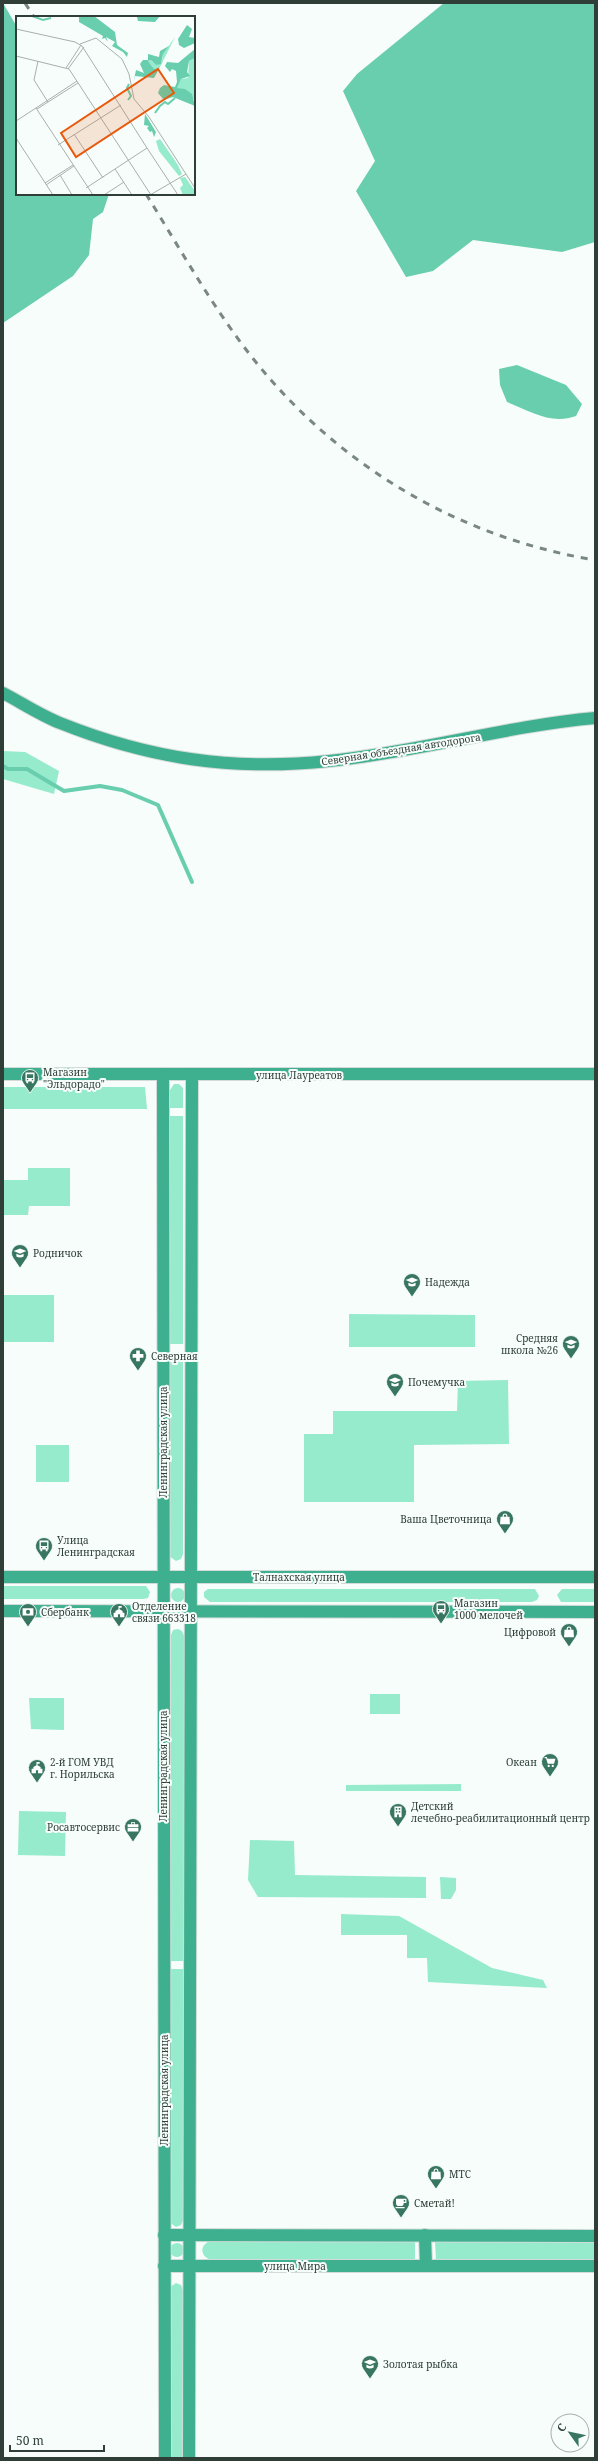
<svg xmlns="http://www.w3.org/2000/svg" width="598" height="2461" viewBox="0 0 598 2461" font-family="'Noto Serif',serif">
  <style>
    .green { fill: #96ebcd }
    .water { fill: #68cead }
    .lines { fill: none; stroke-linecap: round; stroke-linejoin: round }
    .stream { stroke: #68cead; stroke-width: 4 }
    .secondary-casing { stroke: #d2dbd7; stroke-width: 14 }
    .secondary { stroke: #3eb08f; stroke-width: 12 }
    .rail { stroke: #7b8782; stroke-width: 3; stroke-dasharray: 7 7; stroke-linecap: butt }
    .labels { text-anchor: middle; stroke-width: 4; stroke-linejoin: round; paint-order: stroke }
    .street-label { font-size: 10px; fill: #303e38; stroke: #f6fdfa }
    .poi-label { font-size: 10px; fill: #303e38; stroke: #f6fdfa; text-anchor: start }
    .inset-river { fill: none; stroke: #68cead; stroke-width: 2 }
    .inset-road { fill: none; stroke: #a7b1ac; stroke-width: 1 }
    .view { fill: #e8590c; fill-opacity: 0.15; stroke: #e8590c; stroke-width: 2 }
    .inset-edge { fill: none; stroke: #303e38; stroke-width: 2 }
  </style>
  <rect width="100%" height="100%" fill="#f6fdfa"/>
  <g class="green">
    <polygon points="3,751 25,752 59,771 54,794 3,779"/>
    <polygon points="174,1084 179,1084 183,1088 183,1108 170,1108 170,1090"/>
    <polygon points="3,1087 145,1087 147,1109 3,1109"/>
    <rect x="169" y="1116" width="14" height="228"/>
    <polygon points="28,1168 70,1168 70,1206 29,1206 28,1215 3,1215 3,1180 28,1180"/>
    <rect x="3" y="1295" width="51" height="47"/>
    <polygon points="349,1314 475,1315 475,1347 349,1347"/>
    <polygon points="183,1352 183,1554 181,1559 176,1561 169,1556 169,1353"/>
    <polygon points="508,1380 509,1444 414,1445 414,1502 304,1502 304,1434 333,1434 333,1411 457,1411 458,1381"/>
    <rect x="36" y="1445" width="33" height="37"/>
    <polygon points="3,1586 146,1586 150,1592 148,1598 143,1599 3,1599"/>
    <circle cx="178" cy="1595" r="7"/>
    <polygon points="208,1589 535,1589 539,1596 537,1600 532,1602 210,1602 204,1597 204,1592"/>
    <polygon points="562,1589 595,1589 595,1602 561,1602 557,1595"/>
    <polygon points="178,1629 182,1631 184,1636 184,1961 170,1961 171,1635 173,1630"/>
    <rect x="370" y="1694" width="30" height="20"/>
    <polygon points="29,1698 64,1698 64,1730 31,1729"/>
    <polygon points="461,1784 461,1791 346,1791 346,1785"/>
    <polygon points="19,1811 66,1812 65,1856 18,1855"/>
    <polygon points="250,1840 294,1841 295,1875 426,1877 426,1898 258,1897 248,1880"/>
    <polygon points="440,1877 456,1878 456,1890 451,1899 441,1899"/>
    <polygon points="341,1914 399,1916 492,1968 543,1980 547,1988 428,1982 427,1958 407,1958 407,1935 341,1935"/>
    <polygon points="170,1969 184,1969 183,2220 181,2225 176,2227 169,2222"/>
    <path d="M210 2241 415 2242V2260L209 2259C200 2255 200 2245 210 2241Z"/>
    <polygon points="435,2242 595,2242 595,2260 436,2260"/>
    <circle cx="177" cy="2250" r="7"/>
    <polygon points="176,2283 181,2285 183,2290 183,2458 169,2458 170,2287"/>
  </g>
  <g class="water">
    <polygon points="3,3 17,27 17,194 109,194 103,212 93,219 89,255 73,276 3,323"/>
    <polygon points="444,3 595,3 595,242 562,252 473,240 433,271 406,277 356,191 375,161 343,91 357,74"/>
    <path d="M517 365 566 385 582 404 576 416C551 425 530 411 507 402L500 385 499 369Z"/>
  </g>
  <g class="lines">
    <polyline class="stream" points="3,766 8,769 27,769 64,791 100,786 122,790 158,805 192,882"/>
    <defs>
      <g id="secondary">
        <path d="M3 693C22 703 40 715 60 723 150 759 233 771 329 761 418 752 506 726 595 718"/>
        <polyline points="3,1074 595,1074"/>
        <polyline points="163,1074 165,2458"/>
        <polyline points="3,1577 595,1577"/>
        <polyline points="3,1611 595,1612"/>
        <polyline points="164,2235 595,2236"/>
        <polyline points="425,2235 426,2266"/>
        <polyline points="164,2266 595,2266"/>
        <polyline points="189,2458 192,1074"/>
      </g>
    </defs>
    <use href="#secondary" class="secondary-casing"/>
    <use href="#secondary" class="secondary"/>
    <g class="rail">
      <polyline points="25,3 34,17"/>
      <path d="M146 194C181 250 214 310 255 361 341 468 461 538 595 560"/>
    </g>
  </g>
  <defs>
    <symbol id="bus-pin" viewBox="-11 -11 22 30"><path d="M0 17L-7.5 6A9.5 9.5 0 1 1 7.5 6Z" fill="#397662" stroke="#f6fdfa"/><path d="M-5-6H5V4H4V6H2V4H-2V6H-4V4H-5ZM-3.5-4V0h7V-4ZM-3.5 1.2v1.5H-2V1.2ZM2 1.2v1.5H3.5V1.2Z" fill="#fff"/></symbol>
    <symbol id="school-pin" viewBox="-11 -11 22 30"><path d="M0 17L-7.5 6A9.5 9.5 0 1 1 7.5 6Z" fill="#397662" stroke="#f6fdfa"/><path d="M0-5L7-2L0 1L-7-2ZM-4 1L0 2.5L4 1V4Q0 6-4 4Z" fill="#fff"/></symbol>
    <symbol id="pharmacy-pin" viewBox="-11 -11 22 30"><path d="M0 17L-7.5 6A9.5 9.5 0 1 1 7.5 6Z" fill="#397662" stroke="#f6fdfa"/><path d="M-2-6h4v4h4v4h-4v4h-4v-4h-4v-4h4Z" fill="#fff"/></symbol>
    <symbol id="shop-pin" viewBox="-11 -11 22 30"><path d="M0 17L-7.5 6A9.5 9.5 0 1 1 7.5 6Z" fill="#397662" stroke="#f6fdfa"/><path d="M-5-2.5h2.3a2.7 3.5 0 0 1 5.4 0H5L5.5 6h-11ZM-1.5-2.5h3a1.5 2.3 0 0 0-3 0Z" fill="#fff"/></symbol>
    <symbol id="bank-pin" viewBox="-11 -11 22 30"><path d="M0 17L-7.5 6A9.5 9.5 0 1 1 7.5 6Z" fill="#397662" stroke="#f6fdfa"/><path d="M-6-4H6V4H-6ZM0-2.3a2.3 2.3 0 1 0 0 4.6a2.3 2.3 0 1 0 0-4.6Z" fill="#fff"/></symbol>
    <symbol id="civic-pin" viewBox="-11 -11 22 30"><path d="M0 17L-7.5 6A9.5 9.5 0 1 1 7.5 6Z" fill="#397662" stroke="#f6fdfa"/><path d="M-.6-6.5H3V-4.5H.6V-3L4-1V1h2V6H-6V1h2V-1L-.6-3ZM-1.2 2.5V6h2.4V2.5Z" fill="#fff"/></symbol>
    <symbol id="supermarket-pin" viewBox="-11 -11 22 30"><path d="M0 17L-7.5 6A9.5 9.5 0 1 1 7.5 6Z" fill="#397662" stroke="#f6fdfa"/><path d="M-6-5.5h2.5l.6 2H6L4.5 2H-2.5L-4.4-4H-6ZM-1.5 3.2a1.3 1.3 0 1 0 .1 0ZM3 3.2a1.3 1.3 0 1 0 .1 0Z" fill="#fff"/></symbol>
    <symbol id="building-pin" viewBox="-11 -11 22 30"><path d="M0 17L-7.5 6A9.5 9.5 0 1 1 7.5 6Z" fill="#397662" stroke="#f6fdfa"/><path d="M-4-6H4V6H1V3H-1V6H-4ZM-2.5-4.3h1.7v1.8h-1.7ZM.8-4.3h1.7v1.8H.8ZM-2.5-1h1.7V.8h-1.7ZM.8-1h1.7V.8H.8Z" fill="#fff"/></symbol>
    <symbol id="office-pin" viewBox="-11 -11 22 30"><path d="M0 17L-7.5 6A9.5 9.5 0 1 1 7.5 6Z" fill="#397662" stroke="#f6fdfa"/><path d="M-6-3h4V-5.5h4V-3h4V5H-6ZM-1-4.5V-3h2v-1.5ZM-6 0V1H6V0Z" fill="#fff"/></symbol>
    <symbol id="cafe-pin" viewBox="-11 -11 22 30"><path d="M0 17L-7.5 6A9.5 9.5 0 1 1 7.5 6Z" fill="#397662" stroke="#f6fdfa"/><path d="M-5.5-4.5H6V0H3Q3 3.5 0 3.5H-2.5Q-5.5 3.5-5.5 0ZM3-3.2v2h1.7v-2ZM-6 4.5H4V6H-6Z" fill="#fff"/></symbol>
  </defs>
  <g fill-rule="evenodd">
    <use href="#bus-pin" x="20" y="1068" width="20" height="27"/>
    <use href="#school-pin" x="10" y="1243" width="20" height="27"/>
    <use href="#school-pin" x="402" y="1272" width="20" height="27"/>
    <use href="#school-pin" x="561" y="1334" width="20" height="27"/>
    <use href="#pharmacy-pin" x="128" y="1346" width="20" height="27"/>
    <use href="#school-pin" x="385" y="1372" width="20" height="27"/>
    <use href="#shop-pin" x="495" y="1509" width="20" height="27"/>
    <use href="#bus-pin" x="34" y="1536" width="20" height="27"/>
    <use href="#bus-pin" x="431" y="1599" width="20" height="27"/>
    <use href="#bank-pin" x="18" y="1602" width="20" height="27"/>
    <use href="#civic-pin" x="109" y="1602" width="20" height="27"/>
    <use href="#shop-pin" x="559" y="1622" width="20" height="27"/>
    <use href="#supermarket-pin" x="540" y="1752" width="20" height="27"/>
    <use href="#civic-pin" x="27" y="1758" width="20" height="27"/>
    <use href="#building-pin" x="388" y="1802" width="20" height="27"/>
    <use href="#office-pin" x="123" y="1817" width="20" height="27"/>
    <use href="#shop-pin" x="426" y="2164" width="20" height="27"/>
    <use href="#cafe-pin" x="391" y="2193" width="20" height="27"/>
    <use href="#school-pin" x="360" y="2354" width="20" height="27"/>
  </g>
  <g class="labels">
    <g class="street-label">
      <text transform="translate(401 749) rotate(-9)" y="4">Северная объездная автодорога</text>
      <text x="299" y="1079">улица Лауреатов</text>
      <text transform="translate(163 1442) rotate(-90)" y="4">Ленинградская улица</text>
      <text x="299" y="1581">Талнахская улица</text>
      <text transform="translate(163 1766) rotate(-90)" y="4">Ленинградская улица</text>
      <text transform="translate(164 2090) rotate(-90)" y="4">Ленинградская улица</text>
      <text x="295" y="2270">улица Мира</text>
    </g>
    <g class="poi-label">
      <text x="43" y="1076">Магазин<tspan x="43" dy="12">"Эльдорадо"</tspan></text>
      <text x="33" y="1257">Родничок</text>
      <text x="425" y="1286">Надежда</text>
      <text x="558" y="1342" text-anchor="end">Средняя<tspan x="558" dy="12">школа №26</tspan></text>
      <text x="151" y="1360">Северная</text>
      <text x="408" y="1386">Почемучка</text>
      <text x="492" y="1523" text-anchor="end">Ваша Цветочница</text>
      <text x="57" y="1544">Улица<tspan x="57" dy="12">Ленинградская</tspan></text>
      <text x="454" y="1607">Магазин<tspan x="454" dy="12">1000 мелочей</tspan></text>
      <text x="132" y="1610">Отделение<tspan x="132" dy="12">связи 663318</tspan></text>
      <text x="41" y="1616">Сбербанк</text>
      <text x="556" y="1636" text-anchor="end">Цифровой</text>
      <text x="50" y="1766">2-й ГОМ УВД<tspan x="50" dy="12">г. Норильска</tspan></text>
      <text x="537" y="1766" text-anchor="end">Океан</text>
      <text x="411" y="1810">Детский<tspan x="411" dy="12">лечебно-реабилитационный центр</tspan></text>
      <text x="120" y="1831" text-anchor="end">Росавтосервис</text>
      <text x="449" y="2178">МТС</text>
      <text x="414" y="2207">Сметай!</text>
      <text x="383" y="2368">Золотая рыбка</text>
    </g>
  </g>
  <g transform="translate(16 16)">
    <rect width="179" height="179" fill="#f6fdfa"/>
    <path d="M159 21 143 53H138L132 45 135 44 140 49 146 45 147 38ZM179 42V85L170 74 160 72 165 63 172 62 173 45ZM144 123 162 149 166 158 163 160 143 135 140 125ZM169 161 179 175V179H167L164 172 167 169 164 162Z" fill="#96ebcd"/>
    <path d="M78 0 99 16 101 29 112 37 111 41 107 36 96 30 99 26 90 21 92 26 89 22 86 23 87 20 63 6V0ZM128 0H144L139 6 122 5 121 1ZM171 9 176 13 173 21 179 22V27L168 32 163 29 162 23ZM153 30 147 38 145 48 140 49 135 44 132 45 138 53H143L138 62 119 60 117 68 120 54 128 57 124 48 127 44H132V38L143 41 144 35ZM179 33V42L173 45 171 56 174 60 165 63 161 72 169 73 176 78 179 90 157 81 148 84 142 77 144 72 148 69 159 71 161 66 160 55 156 53 154 56 149 50 151 46 162 47ZM129 98 140 116 138 121 136 115 134 116 131 112 133 110 128 109Z" fill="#68cead"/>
    <path class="inset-river" d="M16 0 27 4 35 2M112 84 115 80 111 72 113 68M139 97 144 90 149 86 152 88 159 82"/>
    <path class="inset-road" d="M0 13 59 26 66 30 131 132M64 28 80 22 106 43 113 58 118 83 133 101 179 172M0 40 53 53 135 179M22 45 18 64 32 86M50 52 65 29M52 53 68 31M20 92 61 65M21 93 62 67M0 105 20 92 77 179M58 118 87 162M0 122 37 179M42 129 105 89M131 132 162 179M99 153 116 179M44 159 56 179M29 167 57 149M30 169 58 150M70 172 131 132M88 179 108 166M134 179 170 158"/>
    <path class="view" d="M142 53 158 77 60 141 45 117Z"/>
    <rect width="179" height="179" class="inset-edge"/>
  </g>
  <rect width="598" height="2461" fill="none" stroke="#303e38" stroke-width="8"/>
  <g transform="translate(570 2433) rotate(303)"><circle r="19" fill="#f6fdfa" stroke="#a7b1ac"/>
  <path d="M0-3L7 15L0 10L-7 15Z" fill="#397662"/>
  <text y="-6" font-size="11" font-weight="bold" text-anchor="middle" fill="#303e38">С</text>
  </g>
  <path d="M10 2445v6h94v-6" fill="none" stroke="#303e38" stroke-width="2"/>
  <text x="16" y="2445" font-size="12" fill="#303e38" stroke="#f6fdfa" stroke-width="3" paint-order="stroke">50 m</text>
</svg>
